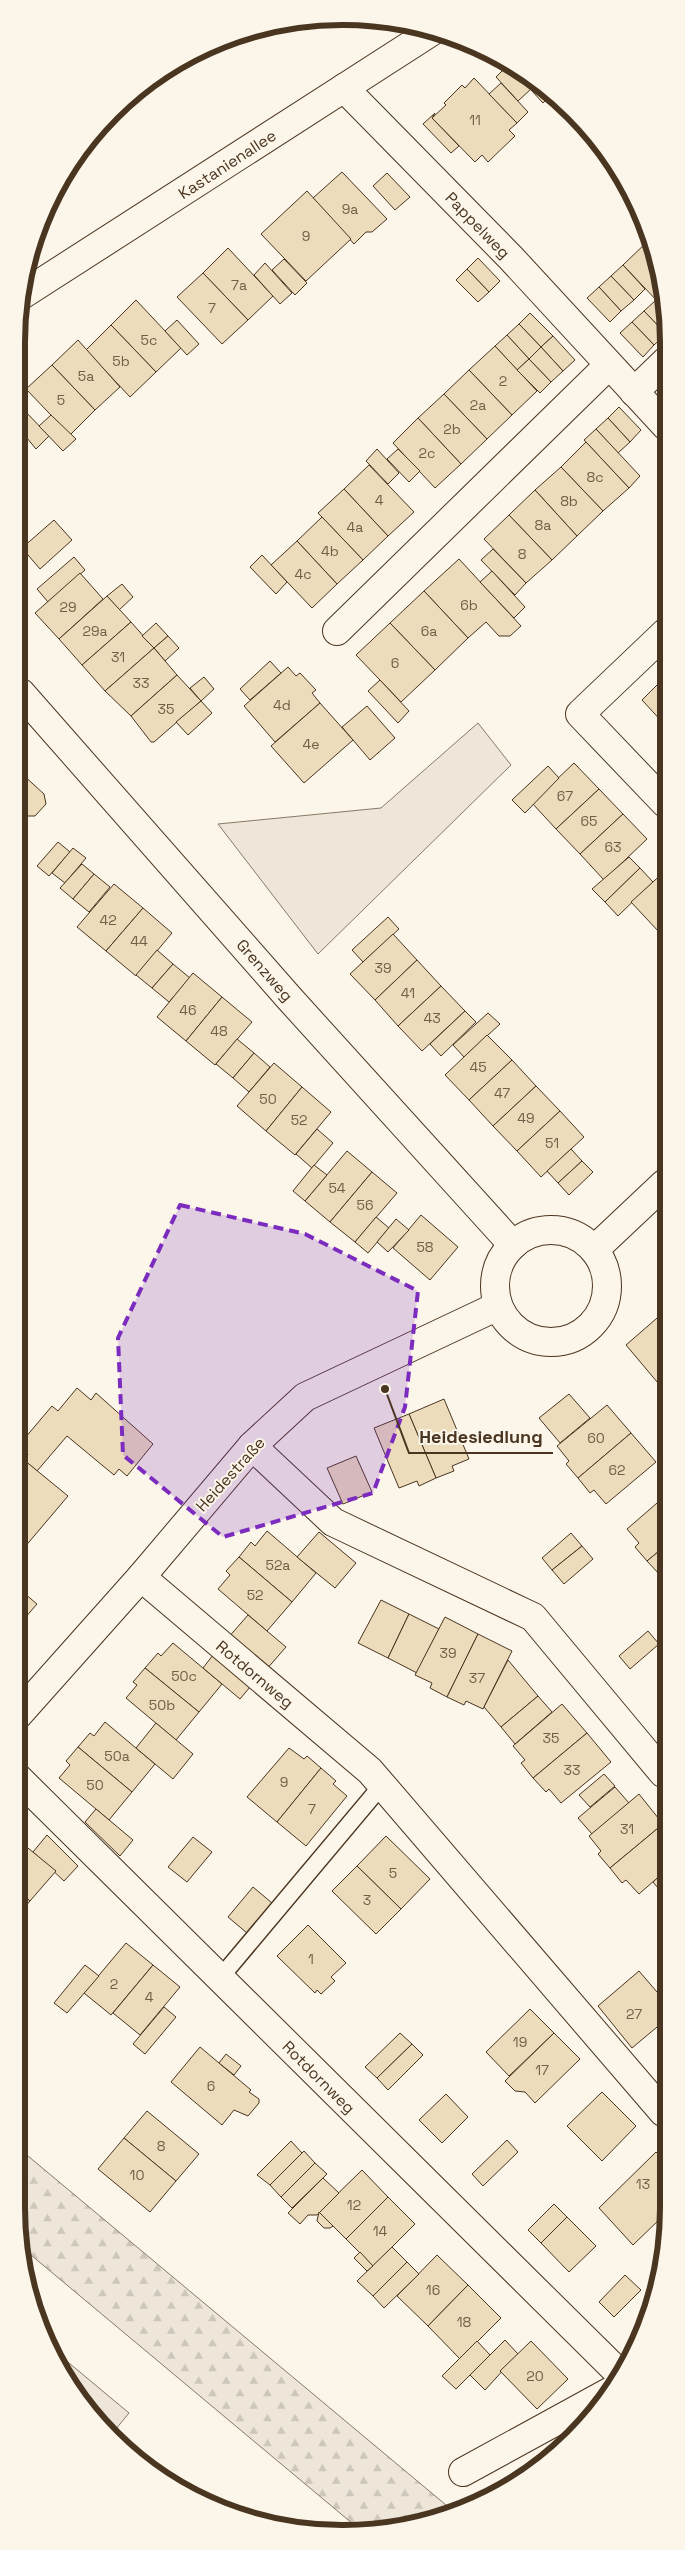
<svg xmlns="http://www.w3.org/2000/svg" width="685" height="2550" viewBox="0 0 685 2550" font-family="'Space Grotesk',sans-serif">
  <style>
    .forest { fill: url(#forest-firs); stroke: #887966 }
    .park { fill: #ede6d9; stroke: #887966 }
    .building { fill: #ecdcbc; stroke: #4a3520 }
    .lines { fill: none; stroke-linecap: round; stroke-linejoin: round }
    .service-casing { stroke: #4a3520; stroke-width: 19 }
    .minor-casing { stroke: #4a3520; stroke-width: 30 }
    .service { stroke: #fbf6e9; stroke-width: 16 }
    .minor { stroke: #fbf6e9; stroke-width: 28 }
    .marked { fill: #7b2cbf; fill-opacity: 0.2; stroke: #7b2cbf; stroke-width: 4; stroke-dasharray: 10 6; stroke-linejoin: round }
    .labels { text-anchor: middle; stroke-width: 4; stroke-linejoin: round; paint-order: stroke }
    .number-label { font-size: 14px; fill: #725f47 }
    .street-label { font-size: 16px; fill: #4a3520; stroke: #fbf6e9 }
    .rim { fill: none; stroke: #4a3520; stroke-width: 6 }
    .leader { fill: none; stroke: #4a3520; stroke-width: 2 }
    .callout-dot { fill: #4a3520; stroke: #fbf6e9; stroke-width: 2 }
    .callout-label { font-size: 18px; text-anchor: middle; font-weight: bold; fill: #4a3520; stroke: #fbf6e9; stroke-width: 4; stroke-linejoin: round; paint-order: stroke }
  </style>
  <defs>
    <pattern id="forest-firs" width="22" height="20" patternUnits="userSpaceOnUse" patternTransform="scale(1.25)"><rect width="22" height="20" fill="#ede6d9"/><path d="M5 1l3.5 6h-7zM16 11l3.5 6h-7z" fill="#cdc6ba"/></pattern>
  </defs>
  <rect width="100%" height="100%" fill="#fbf6e9"/>
  <polygon class="forest" points="16,2146 452,2510 427,2523 359,2529 25,2250 16,2207"/>
  <g class="park">
    <polygon points="478,723 511,765 318,954 218,824 381,808"/>
    <polygon points="51,2348 129,2413 111,2435 97,2423"/>
  </g>
  <g class="building">
    <polygon points="510,64 550,96 543,103 508,65"/>
    <polygon points="508,65 531,89 518,101 496,77"/>
    <polygon points="474,78 517,123 509,130 515,136 488,162 482,155 475,162 432,118 446,105 444,103 462,85 465,88"/>
    <polygon points="501,83 528,112 517,123 489,94"/>
    <polygon points="435,113 432,118 459,146 451,153 423,124"/>
    <polygon points="342,172 387,219 372,232 366,232 354,244 313,198"/>
    <polygon points="387,173 410,197 395,210 373,186"/>
    <polygon points="307,191 351,239 306,281 261,234"/>
    <polygon points="648,241 665,298 660,304 623,265"/>
    <polygon points="228,248 273,296 248,320 203,273"/>
    <polygon points="478,258 500,281 489,292 467,269"/>
    <polygon points="284,259 307,283 295,295 272,270"/>
    <polygon points="265,263 292,293 280,304 254,275"/>
    <polygon points="623,265 645,289 634,300 611,276"/>
    <polygon points="467,269 489,292 478,302 456,280"/>
    <polygon points="203,273 248,320 222,344 177,297"/>
    <polygon points="611,276 634,300 621,311 599,287"/>
    <polygon points="599,287 621,311 610,322 587,298"/>
    <polygon points="136,300 181,348 156,372 111,325"/>
    <polygon points="656,300 666,311 666,334 644,311"/>
    <polygon points="644,311 666,334 654,345 632,322"/>
    <polygon points="530,313 553,336 541,347 519,324"/>
    <polygon points="177,320 199,344 187,355 165,331"/>
    <polygon points="632,322 654,345 643,357 620,333"/>
    <polygon points="519,324 541,347 529,359 507,335"/>
    <polygon points="111,325 156,372 130,397 86,350"/>
    <polygon points="507,335 529,359 517,370 495,346"/>
    <polygon points="553,336 575,360 563,371 541,347"/>
    <polygon points="78,340 120,387 95,410 52,365"/>
    <polygon points="495,346 537,391 512,415 469,370"/>
    <polygon points="541,347 563,371 551,382 529,359"/>
    <polygon points="529,359 551,382 540,393 517,370"/>
    <polygon points="52,365 95,410 70,435 26,389"/>
    <polygon points="469,370 512,415 487,439 444,394"/>
    <polygon points="444,394 487,439 461,464 418,418"/>
    <polygon points="619,407 641,430 630,442 608,418"/>
    <polygon points="22,408 49,436 36,449 22,432"/>
    <polygon points="51,415 76,439 63,451 39,426"/>
    <polygon points="418,418 461,464 435,488 393,443"/>
    <polygon points="608,418 630,442 618,453 596,429"/>
    <polygon points="596,429 640,476 629,488 584,440"/>
    <polygon points="586,442 629,488 603,511 561,467"/>
    <polygon points="377,449 399,473 388,484 366,461"/>
    <polygon points="398,449 420,471 409,482 387,459"/>
    <polygon points="369,465 414,512 388,536 344,489"/>
    <polygon points="561,467 603,511 577,536 535,490"/>
    <polygon points="344,489 388,536 363,560 318,513"/>
    <polygon points="535,490 577,536 552,560 509,515"/>
    <polygon points="509,515 552,560 526,583 484,539"/>
    <polygon points="322,517 363,560 337,584 297,541"/>
    <polygon points="54,520 72,540 40,569 22,548"/>
    <polygon points="297,541 337,584 312,608 271,565"/>
    <polygon points="493,549 526,583 515,595 481,560"/>
    <polygon points="262,555 287,582 276,594 250,567"/>
    <polygon points="74,557 85,570 48,602 37,589"/>
    <polygon points="459,559 521,626 510,636 499,636 486,622 468,638 424,591"/>
    <polygon points="492,571 525,607 514,618 480,582"/>
    <polygon points="80,573 103,599 59,639 35,613"/>
    <polygon points="122,584 133,597 119,610 107,596"/>
    <polygon points="424,591 468,638 435,670 390,623"/>
    <polygon points="107,596 131,622 82,665 59,639"/>
    <polygon points="131,622 154,648 105,691 82,665"/>
    <polygon points="156,623 168,636 154,648 142,636"/>
    <polygon points="390,623 435,670 401,702 356,655"/>
    <polygon points="168,636 179,648 165,661 154,648"/>
    <polygon points="154,648 177,675 131,716 105,691"/>
    <polygon points="270,661 281,673 250,700 240,689"/>
    <polygon points="288,667 296,676 300,673 316,690 312,693 320,703 275,742 244,706"/>
    <polygon points="177,675 201,701 154,742 151,742 131,716"/>
    <polygon points="204,677 214,689 201,701 190,688"/>
    <polygon points="665,677 665,725 642,700"/>
    <polygon points="380,680 409,711 398,723 368,691"/>
    <polygon points="201,701 212,713 188,735 176,722"/>
    <polygon points="320,703 353,740 304,783 271,746"/>
    <polygon points="367,706 395,738 370,760 342,727"/>
    <polygon points="574,763 599,789 556,829 532,803"/>
    <polygon points="548,766 559,778 525,813 512,800"/>
    <polygon points="21,773 44,794 46,804 35,816 24,816 21,813"/>
    <polygon points="599,789 623,814 580,854 556,829"/>
    <polygon points="623,814 647,839 604,880 580,854"/>
    <polygon points="58,842 70,852 49,876 37,866"/>
    <polygon points="73,848 86,858 65,883 52,873"/>
    <polygon points="629,857 640,868 605,902 592,889"/>
    <polygon points="82,864 94,874 73,899 60,888"/>
    <polygon points="640,868 653,882 618,916 605,902"/>
    <polygon points="665,871 665,927 659,932 631,902"/>
    <polygon points="94,874 110,887 89,912 73,899"/>
    <polygon points="114,884 143,908 106,951 77,927"/>
    <polygon points="143,908 172,933 136,976 106,951"/>
    <polygon points="388,917 399,929 363,962 352,950"/>
    <polygon points="393,934 417,960 375,1000 350,974"/>
    <polygon points="157,950 173,964 152,988 136,975"/>
    <polygon points="417,960 441,986 398,1026 375,1000"/>
    <polygon points="173,964 190,978 169,1002 152,988"/>
    <polygon points="193,973 222,997 186,1041 157,1017"/>
    <polygon points="441,986 465,1011 422,1051 398,1026"/>
    <polygon points="222,997 252,1022 215,1065 186,1041"/>
    <polygon points="465,1011 476,1022 441,1056 430,1044"/>
    <polygon points="488,1013 500,1024 464,1057 453,1045"/>
    <polygon points="487,1035 512,1060 469,1100 445,1075"/>
    <polygon points="237,1039 254,1053 233,1078 216,1064"/>
    <polygon points="254,1053 270,1067 249,1092 233,1078"/>
    <polygon points="512,1060 536,1086 493,1126 469,1100"/>
    <polygon points="274,1063 302,1087 266,1131 237,1106"/>
    <polygon points="536,1086 560,1111 517,1151 493,1126"/>
    <polygon points="302,1087 331,1112 295,1155 266,1131"/>
    <polygon points="560,1111 584,1137 541,1177 517,1151"/>
    <polygon points="317,1129 333,1143 312,1168 296,1154"/>
    <polygon points="571,1149 582,1161 558,1183 547,1171"/>
    <polygon points="347,1151 372,1172 330,1222 305,1201"/>
    <polygon points="582,1161 593,1172 569,1195 558,1183"/>
    <polygon points="314,1165 327,1175 305,1201 293,1191"/>
    <polygon points="372,1172 397,1193 355,1242 330,1222"/>
    <polygon points="421,1215 458,1247 430,1280 393,1248"/>
    <polygon points="376,1217 389,1228 368,1253 355,1242"/>
    <polygon points="396,1219 409,1230 388,1252 377,1242"/>
    <polygon points="664,1312 664,1377 658,1383 626,1345"/>
    <polygon points="77,1388 91,1400 96,1393 153,1444 127,1476 119,1469 114,1475 67,1436 37,1471 24,1460 28,1454 19,1445 52,1406 58,1411"/>
    <polygon points="569,1394 590,1418 560,1443 539,1418"/>
    <polygon points="444,1399 469,1459 452,1466 454,1471 436,1478 409,1414"/>
    <polygon points="607,1405 631,1433 578,1478 566,1464 569,1461 557,1446"/>
    <polygon points="409,1414 436,1478 419,1486 417,1481 399,1488 374,1428"/>
    <polygon points="631,1433 656,1462 606,1504 594,1490 590,1493 578,1478"/>
    <polygon points="19,1447 28,1454 24,1460 68,1496 18,1555"/>
    <polygon points="356,1456 372,1492 343,1504 327,1468"/>
    <polygon points="664,1497 664,1547 647,1561 635,1547 639,1543 627,1529"/>
    <polygon points="267,1531 316,1573 292,1602 239,1557 251,1542 255,1546"/>
    <polygon points="319,1532 356,1563 335,1588 297,1557"/>
    <polygon points="571,1533 582,1546 552,1570 542,1558"/>
    <polygon points="582,1546 593,1559 564,1584 552,1570"/>
    <polygon points="664,1547 664,1572 660,1575 647,1561"/>
    <polygon points="239,1557 292,1602 267,1631 218,1589 230,1575 226,1571"/>
    <polygon points="18,1588 37,1604 18,1626"/>
    <polygon points="381,1600 409,1614 388,1658 358,1643"/>
    <polygon points="409,1614 439,1629 417,1673 388,1658"/>
    <polygon points="248,1615 286,1647 265,1671 227,1639"/>
    <polygon points="445,1617 478,1634 447,1697 430,1688 432,1683 415,1675"/>
    <polygon points="648,1631 659,1644 630,1669 619,1656"/>
    <polygon points="478,1634 512,1651 483,1709 466,1701 464,1705 447,1697"/>
    <polygon points="173,1643 222,1684 199,1712 145,1668 158,1653 161,1656"/>
    <polygon points="213,1655 250,1687 240,1699 203,1668"/>
    <polygon points="508,1660 538,1696 501,1727 484,1707"/>
    <polygon points="145,1668 199,1712 176,1740 126,1698 137,1685 133,1682"/>
    <polygon points="538,1696 552,1712 515,1744 501,1727"/>
    <polygon points="562,1704 587,1733 533,1778 521,1763 525,1760 513,1746"/>
    <polygon points="105,1722 155,1764 132,1792 78,1747 90,1733 94,1736"/>
    <polygon points="156,1723 193,1754 173,1779 136,1748"/>
    <polygon points="587,1733 611,1762 561,1803 549,1789 546,1792 533,1778"/>
    <polygon points="78,1747 132,1792 109,1820 59,1778 70,1765 66,1761"/>
    <polygon points="289,1748 304,1759 307,1756 321,1768 277,1822 247,1797"/>
    <polygon points="321,1768 336,1781 333,1784 347,1796 306,1846 277,1822"/>
    <polygon points="604,1774 615,1786 590,1807 579,1795"/>
    <polygon points="615,1787 629,1803 592,1834 578,1818"/>
    <polygon points="639,1794 663,1824 610,1868 598,1854 601,1851 589,1836"/>
    <polygon points="96,1809 133,1840 120,1856 85,1822"/>
    <polygon points="663,1824 663,1873 639,1894 626,1880 622,1883 610,1868"/>
    <polygon points="47,1835 78,1866 64,1881 33,1852"/>
    <polygon points="386,1836 430,1879 401,1909 357,1866"/>
    <polygon points="193,1837 212,1852 187,1882 168,1867"/>
    <polygon points="17,1839 56,1871 30,1901 17,1890"/>
    <polygon points="357,1866 401,1909 376,1934 332,1891"/>
    <polygon points="663,1873 663,1894 653,1882"/>
    <polygon points="253,1887 272,1903 247,1933 228,1917"/>
    <polygon points="17,1890 30,1901 17,1916"/>
    <polygon points="308,1925 346,1963 331,1977 335,1981 321,1994 317,1990 315,1993 277,1956"/>
    <polygon points="126,1943 153,1965 111,2015 84,1993"/>
    <polygon points="17,1946 25,1952 17,1962"/>
    <polygon points="85,1965 99,1976 67,2013 54,2003"/>
    <polygon points="153,1965 180,1987 140,2035 113,2013"/>
    <polygon points="639,1971 663,1999 663,2022 632,2048 598,2006"/>
    <polygon points="164,2007 176,2017 145,2054 133,2044"/>
    <polygon points="530,2009 554,2033 509,2076 486,2052"/>
    <polygon points="400,2033 412,2044 377,2078 365,2067"/>
    <polygon points="554,2033 580,2059 535,2103 525,2092 515,2091 505,2081"/>
    <polygon points="412,2044 423,2055 388,2090 377,2078"/>
    <polygon points="200,2047 251,2090 249,2092 259,2099 259,2103 248,2116 234,2110 222,2125 171,2082"/>
    <polygon points="226,2054 241,2066 234,2075 219,2063"/>
    <polygon points="602,2092 636,2126 602,2161 567,2126"/>
    <polygon points="446,2094 468,2117 442,2143 419,2120"/>
    <polygon points="147,2111 199,2154 176,2181 124,2138"/>
    <polygon points="124,2138 176,2181 150,2212 98,2169"/>
    <polygon points="507,2140 518,2152 483,2186 472,2174"/>
    <polygon points="291,2141 302,2153 270,2185 257,2175"/>
    <polygon points="304,2151 315,2163 281,2197 270,2185"/>
    <polygon points="656,2152 663,2159 663,2216 633,2245 599,2208"/>
    <polygon points="315,2163 327,2174 292,2208 281,2197"/>
    <polygon points="362,2170 388,2197 346,2239 319,2212"/>
    <polygon points="323,2178 339,2193 317,2215 308,2215 300,2224 288,2213"/>
    <polygon points="388,2197 415,2224 373,2266 346,2239"/>
    <polygon points="554,2204 567,2217 541,2243 528,2230"/>
    <polygon points="319,2212 333,2226 330,2228 324,2228 317,2221"/>
    <polygon points="567,2217 596,2246 569,2272 541,2243"/>
    <polygon points="392,2247 407,2262 373,2296 357,2281"/>
    <polygon points="360,2252 373,2266 367,2271 354,2258"/>
    <polygon points="437,2255 468,2285 428,2326 397,2296"/>
    <polygon points="407,2262 419,2274 384,2308 373,2296"/>
    <polygon points="625,2275 641,2290 614,2317 599,2302"/>
    <polygon points="468,2285 501,2318 460,2359 428,2326"/>
    <polygon points="505,2340 518,2354 485,2390 470,2375"/>
    <polygon points="477,2341 490,2355 456,2389 442,2376"/>
    <polygon points="531,2341 568,2379 537,2409 500,2371"/>
    <polygon points="511,2478 512,2481 469,2501"/>
  </g>
  <g class="lines">
    <defs>
      <polyline id="service" points="220,1978 382,1785"/>
      <g id="minor">
        <polyline points="344,88 511,258 666,426"/>
        <polyline points="22,295 431,32"/>
        <polyline points="634,392 666,361"/>
        <polyline points="337,631 609,365"/>
        <polyline points="21,693 290,999 513,1245"/>
        <polyline points="665,803 580,714 665,633"/>
        <circle cx="551" cy="1286" r="56"/>
        <polyline points="594,1250 664,1184"/>
        <polyline points="252,1446 333,1522 533,1617 663,1773"/>
        <polyline points="141,1577 370,1771 663,2112"/>
        <polyline points="18,1715 141,1577 252,1446 305,1397 498,1306"/>
        <polyline points="18,1778 621,2375"/>
        <polyline points="463,2472 611,2391"/>
      </g>
    </defs>
    <use href="#service" class="service-casing"/>
    <use href="#minor" class="minor-casing"/>
    <use href="#service" class="service"/>
    <use href="#minor" class="minor"/>
  </g>
  <path class="marked" d="M180 1205 305 1234 418 1291 405 1407 373 1493 223 1537 123 1455 118 1338Z"/>
  <g class="labels">
    <g class="number-label">
      <text x="475" y="125">11</text>
      <text x="350" y="214">9a</text>
      <text x="306" y="241">9</text>
      <text x="239" y="290">7a</text>
      <text x="212" y="313">7</text>
      <text x="149" y="345">5c</text>
      <text x="121" y="366">5b</text>
      <text x="86" y="381">5a</text>
      <text x="503" y="386">2</text>
      <text x="61" y="405">5</text>
      <text x="478" y="410">2a</text>
      <text x="452" y="434">2b</text>
      <text x="427" y="458">2c</text>
      <text x="595" y="482">8c</text>
      <text x="379" y="505">4</text>
      <text x="569" y="506">8b</text>
      <text x="543" y="530">8a</text>
      <text x="355" y="532">4a</text>
      <text x="330" y="556">4b</text>
      <text x="522" y="559">8</text>
      <text x="303" y="579">4c</text>
      <text x="469" y="610">6b</text>
      <text x="68" y="612">29</text>
      <text x="95" y="636">29a</text>
      <text x="429" y="636">6a</text>
      <text x="118" y="662">31</text>
      <text x="395" y="668">6</text>
      <text x="141" y="688">33</text>
      <text x="282" y="710">4d</text>
      <text x="166" y="714">35</text>
      <text x="311" y="749">4e</text>
      <text x="565" y="801">67</text>
      <text x="589" y="826">65</text>
      <text x="613" y="852">63</text>
      <text x="108" y="925">42</text>
      <text x="139" y="946">44</text>
      <text x="383" y="973">39</text>
      <text x="408" y="998">41</text>
      <text x="188" y="1015">46</text>
      <text x="432" y="1023">43</text>
      <text x="219" y="1036">48</text>
      <text x="478" y="1072">45</text>
      <text x="502" y="1098">47</text>
      <text x="268" y="1104">50</text>
      <text x="526" y="1123">49</text>
      <text x="299" y="1125">52</text>
      <text x="552" y="1148">51</text>
      <text x="337" y="1193">54</text>
      <text x="365" y="1210">56</text>
      <text x="425" y="1252">58</text>
      <text x="596" y="1443">60</text>
      <text x="617" y="1475">62</text>
      <text x="278" y="1570">52a</text>
      <text x="255" y="1600">52</text>
      <text x="448" y="1658">39</text>
      <text x="184" y="1681">50c</text>
      <text x="477" y="1683">37</text>
      <text x="162" y="1710">50b</text>
      <text x="551" y="1743">35</text>
      <text x="117" y="1761">50a</text>
      <text x="572" y="1775">33</text>
      <text x="284" y="1787">9</text>
      <text x="95" y="1790">50</text>
      <text x="312" y="1814">7</text>
      <text x="627" y="1834">31</text>
      <text x="393" y="1878">5</text>
      <text x="367" y="1905">3</text>
      <text x="311" y="1964">1</text>
      <text x="114" y="1989">2</text>
      <text x="149" y="2002">4</text>
      <text x="634" y="2019">27</text>
      <text x="520" y="2047">19</text>
      <text x="542" y="2075">17</text>
      <text x="211" y="2091">6</text>
      <text x="161" y="2151">8</text>
      <text x="137" y="2180">10</text>
      <text x="643" y="2189">13</text>
      <text x="354" y="2210">12</text>
      <text x="380" y="2236">14</text>
      <text x="433" y="2295">16</text>
      <text x="464" y="2327">18</text>
      <text x="535" y="2381">20</text>
    </g>
    <g class="street-label">
      <text transform="translate(227 164) rotate(-33)" y="6">Kastanienallee</text>
      <text transform="translate(478 225) rotate(46)" y="6">Pappelweg</text>
      <text transform="translate(265 970) rotate(49)" y="6">Grenzweg</text>
      <text transform="translate(230 1474) rotate(-48)" y="6">Heidestraße</text>
      <text transform="translate(255 1674) rotate(40)" y="6">Rotdornweg</text>
      <text transform="translate(319 2077) rotate(45)" y="6">Rotdornweg</text>
    </g>
  </g>
  <path d="M0 0H685V2550H0ZM342 25H343A317 317 0 0 1 660 342V2208A317 317 0 0 1 343 2525H342A317 317 0 0 1 25 2208V342A317 317 0 0 1 342 25Z" fill="#fbf6e9" fill-rule="evenodd"/>
  <path class="rim" d="M342 25H343A317 317 0 0 1 660 342V2208A317 317 0 0 1 343 2525H342A317 317 0 0 1 25 2208V342A317 317 0 0 1 342 25Z"/>
  <path class="leader" d="M385 1389L409 1453H553"/>
  <circle class="callout-dot" cx="385" cy="1389" r="5"/>
  <g class="callout-label">
    <text x="481" y="1443">Heidesiedlung</text>
  </g>
</svg>
